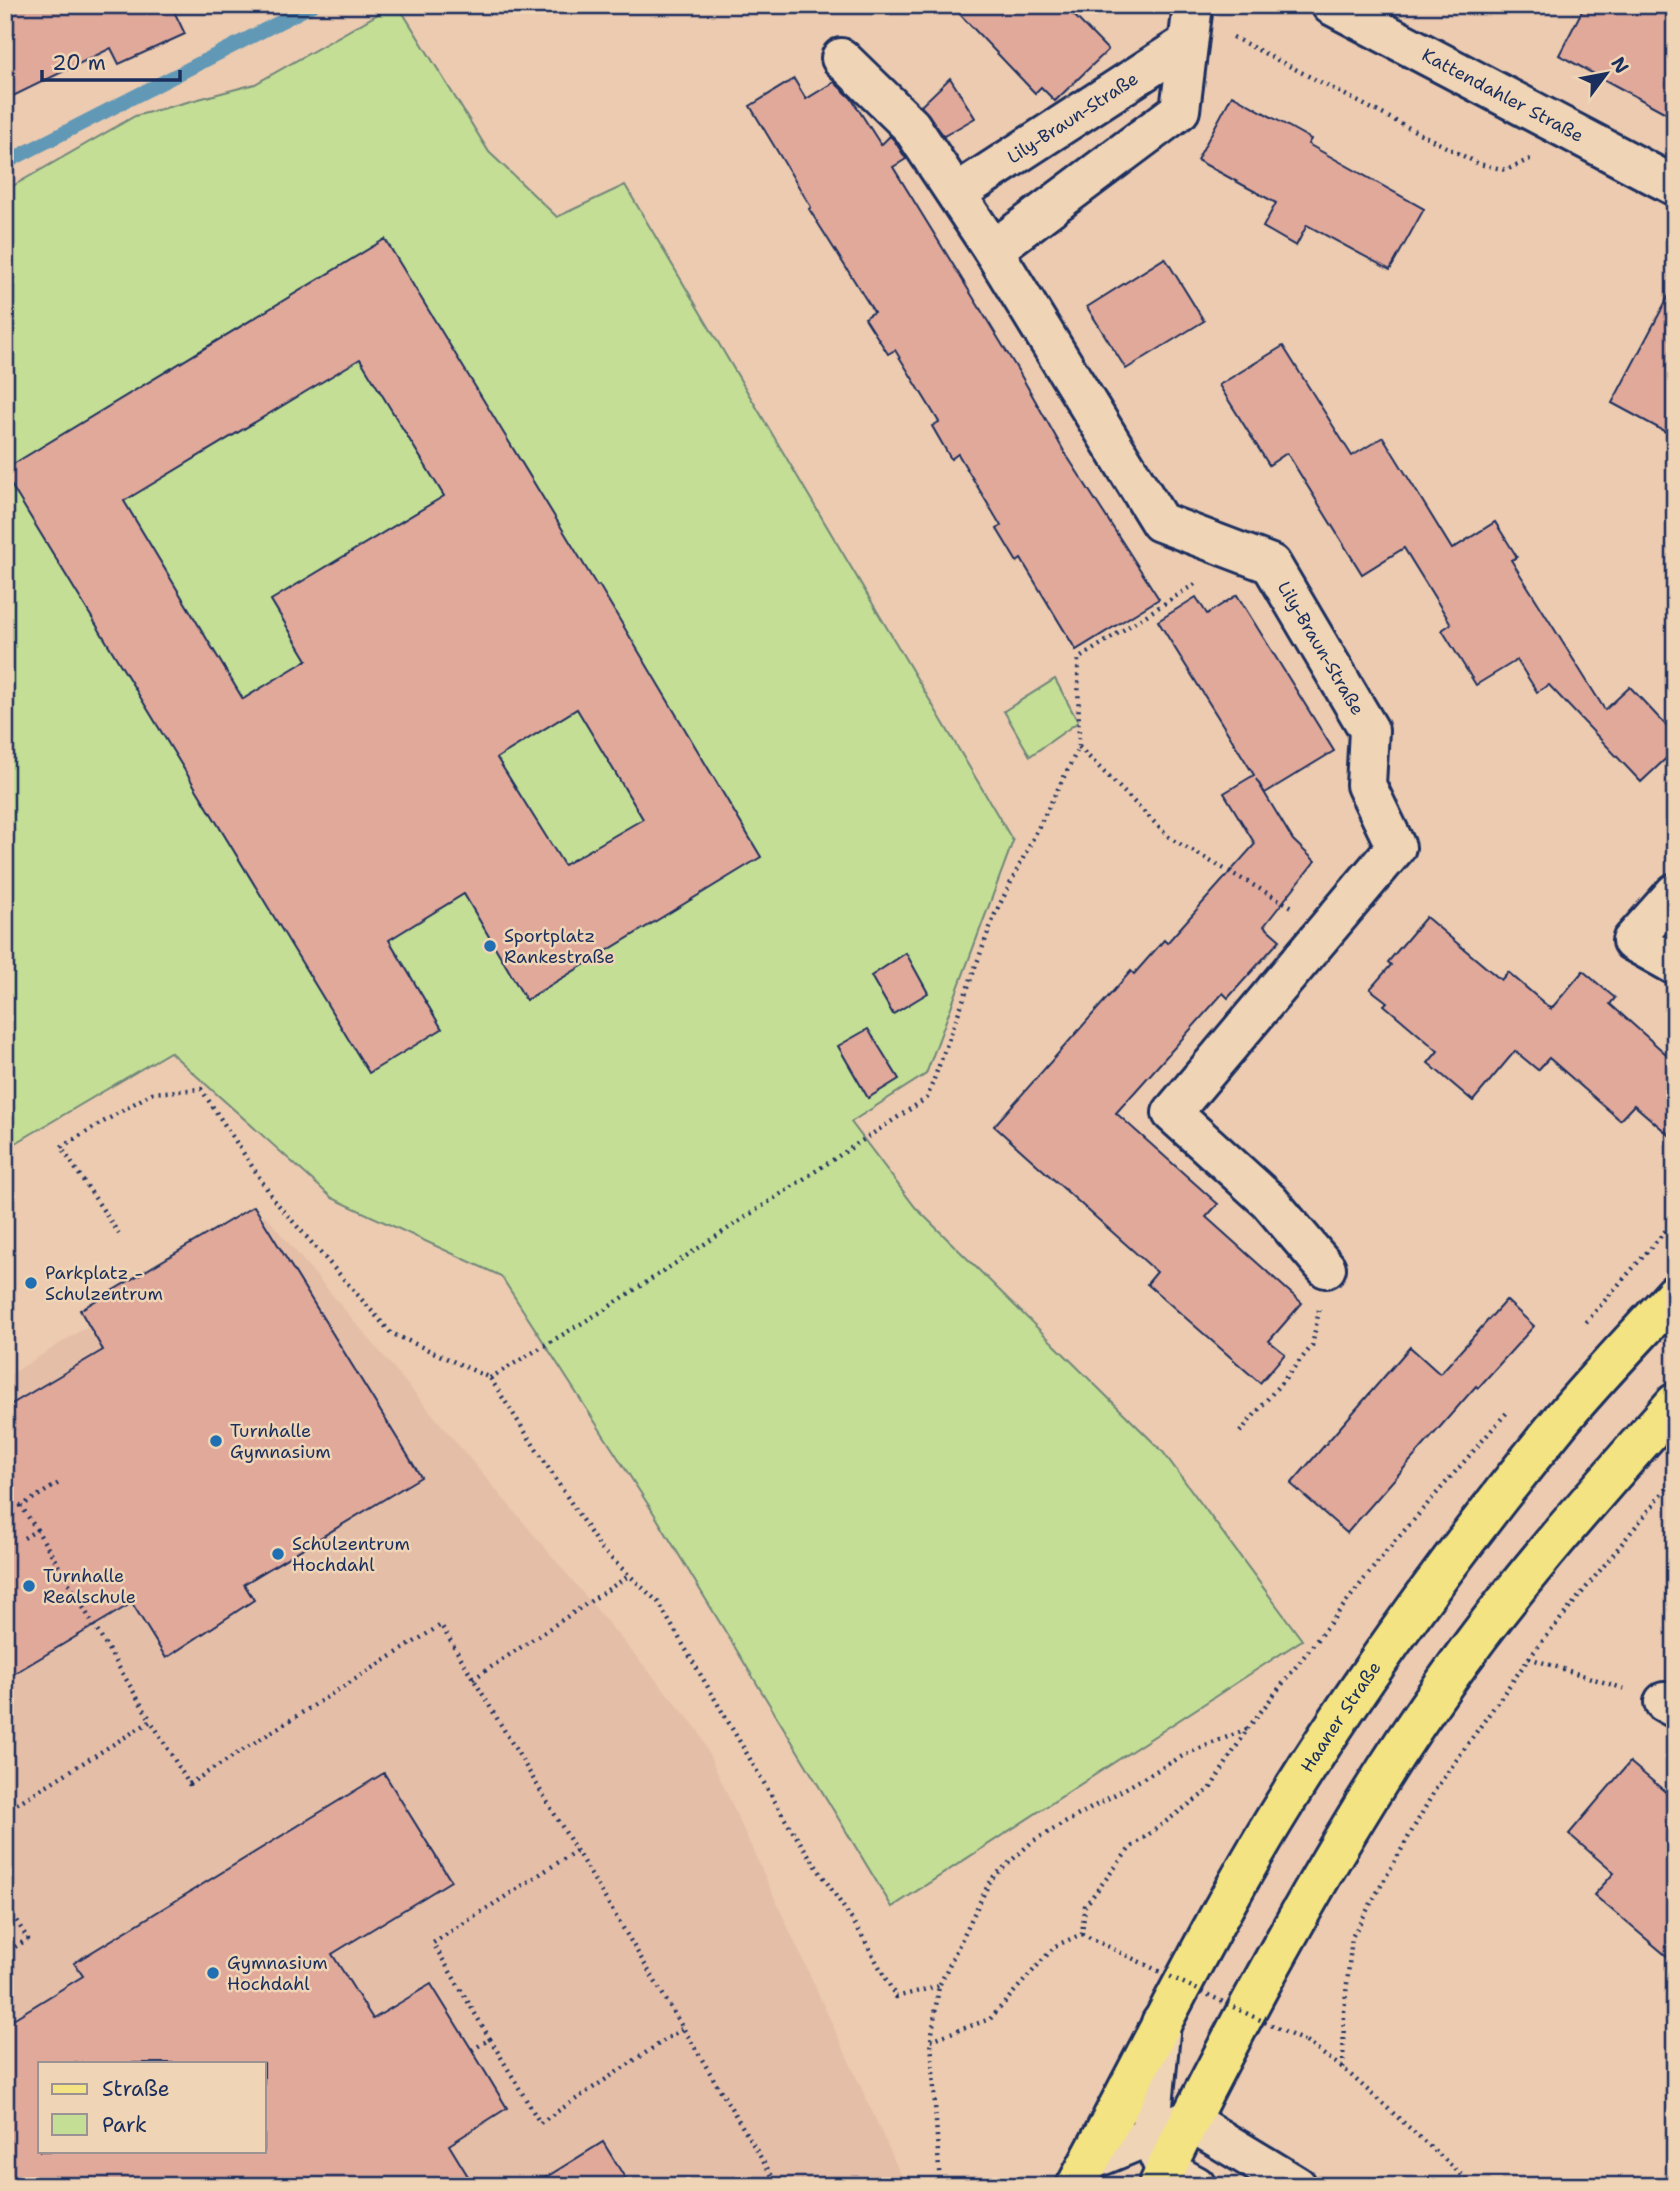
<svg xmlns="http://www.w3.org/2000/svg" width="1680" height="2191" viewBox="0 0 1680 2191" font-family="'Shantell Sans',sans-serif">
  <style>
    .built { fill: #e5bea8; fill-rule: evenodd }
    .green { fill: #c4de95; stroke: #70867a; stroke-width: 2 }
    .lines { fill: none; stroke-linecap: round; stroke-linejoin: round }
    .stream { stroke: #6198b6; stroke-width: 14 }
    .building { fill: #e1a99a; stroke: #1b2f5e; stroke-width: 2; fill-rule: evenodd }
    .minor-casing { stroke: #1b2f5e; stroke-width: 44 }
    .major-casing { stroke: #1b2f5e; stroke-width: 44 }
    .path { stroke: #1b2f5e; stroke-width: 4.5; stroke-dasharray: 2 5; stroke-linecap: butt }
    .minor { stroke: #efd4b6; stroke-width: 38 }
    .major { stroke: #f4e382; stroke-width: 38 }
    .path-bridge { stroke: #1b2f5e; stroke-width: 4.5; stroke-dasharray: 2 5; stroke-linecap: butt }
    .poi-dot { fill: #1f6fb2; stroke: #efd4b6; stroke-width: 2.5 }
    .labels { text-anchor: middle; stroke-width: 5; stroke-linejoin: round; paint-order: stroke }
    .street-label { font-size: 18px; fill: #1b2f5e; stroke: #efd4b6 }
    .poi-label { font-size: 18px; fill: #1b2f5e; stroke: #efd4b6; text-anchor: start }
  </style>
  <rect width="100%" height="100%" fill="#eccbb0"/>
  <filter id="ink" filterUnits="userSpaceOnUse"><feTurbulence type="fractalNoise" baseFrequency=".0143" numOctaves="2"/><feDisplacementMap in="SourceGraphic" scale="14" xChannelSelector="R" yChannelSelector="G"/><feConvolveMatrix kernelMatrix="1 2 1 2 8 2 1 2 1" color-interpolation-filters="sRGB"/></filter>
  <g filter="url(#ink)">
    <path class="built" d="M265 1215 698 1730 906 2186H5V1378ZM40 2063H264V2151H40Z"/>
    <g class="green">
      <polygon points="394,5 398,5 489,152 557,217 625,185 1013,841 926,1074 851,1122 915,1207 1163,1452 1302,1640 892,1907 653,1512 501,1276 332,1198 170,1052 9,1147 5,1141 5,193 11,187 135,116 255,84"/>
      <polygon points="1055,679 1078,722 1030,756 1004,711"/>
    </g>
    <g class="lines">
      <polyline class="stream" points="5,163 313,5"/>
    </g>
    <g class="building">
      <polygon points="5,5 171,5 185,34 119,64 111,48 5,100"/>
      <polygon points="951,5 1064,5 1108,50 1055,101 1041,87 1035,93"/>
      <polygon points="1585,5 1675,5 1675,118 1559,55"/>
      <polygon points="950,78 975,118 944,136 921,106"/>
      <polygon points="794,79 806,99 834,82 851,98 881,145 890,136 894,140 906,159 893,167 1019,372 1065,453 1159,599 1076,650 1021,559 1017,562 997,529 1001,526 958,454 951,459 932,426 939,422 895,350 888,354 865,318 874,312 809,209 811,207 750,106"/>
      <polygon points="1232,95 1311,139 1308,144 1424,209 1390,270 1307,225 1296,246 1263,227 1276,203 1197,160"/>
      <path d="M385 239 597 586 599 585 761 857 526 1000 464 894 389 940 442 1029 369 1073 5 475V469ZM360 359 444 496 271 600 307 660 243 699 124 501ZM577 709 643 819 564 865 497 758Z"/>
      <polygon points="1165,258 1204,321 1126,369 1087,307"/>
      <polygon points="1675,284 1675,437 1612,403"/>
      <polygon points="1283,346 1352,456 1383,437 1452,549 1495,522 1517,557 1511,560 1605,710 1630,687 1675,735 1675,750 1641,782 1549,685 1537,692 1517,660 1476,685 1442,630 1451,624 1404,548 1362,574 1287,453 1269,465 1219,385"/>
      <polygon points="1237,595 1334,751 1265,793 1256,779 1293,840 1315,861 1264,926 1280,940 1228,998 1223,993 1116,1113 1218,1204 1206,1217 1302,1303 1269,1341 1285,1354 1260,1383 1147,1284 1157,1272 994,1126 1131,971 1134,974 1164,940 1167,943 1255,844 1224,793 1254,775 1158,621 1196,597 1207,614"/>
      <polygon points="1426,917 1501,980 1508,972 1551,1009 1583,971 1615,998 1610,1004 1675,1062 1675,1140 1634,1105 1620,1120 1549,1058 1538,1070 1515,1051 1473,1101 1428,1063 1438,1051 1384,1005 1387,1002 1370,989 1391,965 1388,962"/>
      <polygon points="906,953 928,993 893,1014 871,976"/>
      <polygon points="868,1029 899,1079 868,1098 838,1046"/>
      <polygon points="254,1206 421,1477 244,1584 254,1600 166,1658 132,1603 5,1679 5,1408 103,1350 80,1310"/>
      <polygon points="1506,1300 1534,1326 1478,1388 1476,1386 1347,1533 1291,1484 1410,1347 1440,1374"/>
      <polygon points="1630,1762 1675,1800 1675,1963 1594,1895 1614,1873 1569,1834"/>
      <path d="M384 1773 451 1881 332 1954 373 2019 431 1984 472 2050 507 2108 449 2145 474 2186H5V2024L83 1976 74 1963ZM40 2063H264V2151H40Z"/>
      <polygon points="603,2142 630,2186 532,2186"/>
    </g>
    <g class="lines">
      <defs>
        <g id="minor">
          <path id="s1" d="M1331 5 1675 186"/>
          <path id="s2" d="M841 58 911 126 993 250 1160 522 1271 564 1369 730 1366 785 1396 847 1172 1113 1269 1201 1326 1268"/>
          <path id="s3" d="M957 193 1188 43"/>
          <polyline points="993,250 1180,110 1193,5"/>
          <polyline points="1675,893 1632,941 1675,965"/>
          <polyline points="1664,1702 1675,1708"/>
          <polyline points="1161,2023 1150,2136 1165,2169 1196,2186"/>
          <polyline points="1091,2160 1188,2120 1297,2186"/>
        </g>
        <g id="major">
          <path id="s4" d="M1076 2186C1146 2057 1209 1925 1286 1801 1369 1667 1463 1540 1562 1419 1598 1376 1637 1336 1675 1294"/>
          <path d="M1158 2186C1188 2120 1222 2056 1256 1993 1314 1886 1375 1780 1446 1681 1515 1583 1596 1493 1675 1403"/>
        </g>
      </defs>
      <use href="#minor" class="minor-casing"/>
      <use href="#major" class="major-casing"/>
      <g class="path">
        <polyline points="1233,37 1479,164 1506,170 1530,159"/>
        <polyline points="1079,747 1171,839 1292,907"/>
        <polyline points="119,1234 61,1147 152,1093 201,1089 275,1201 391,1333 490,1378 601,1549 658,1602 788,1824 860,1932 896,1997 939,1986"/>
        <polyline points="1586,1322 1675,1220"/>
        <polyline points="490,1378 604,1310 927,1098 995,914 1079,747 1078,659 1198,582"/>
        <polyline points="1240,1432 1312,1346 1319,1310"/>
        <polyline points="37,1530 21,1506 59,1483"/>
        <polyline points="24,1538 37,1530 151,1721"/>
        <polyline points="1529,1658 1625,1689"/>
        <polyline points="473,1679 630,1575"/>
        <polyline points="5,1811 151,1721 189,1784 441,1625 778,2186"/>
        <polyline points="5,1903 28,1939 5,1953"/>
        <polyline points="490,2039 433,1943 576,1851"/>
        <polyline points="931,2040 990,2019 1055,1946 1082,1934 1085,1906 1130,1848 1210,1789 1248,1728 1384,1554 1509,1410"/>
        <polyline points="1306,2042 1343,2068 1474,2186"/>
        <polyline points="472,2050 490,2039 540,2123 683,2028"/>
        <polyline points="1343,2068 1344,2012 1352,1937 1435,1790 1529,1658 1675,1478"/>
        <polyline points="940,2186 931,2040 939,1986 991,1879 1033,1841 1186,1754 1247,1729"/>
      </g>
      <use href="#minor" class="minor"/>
      <use href="#major" class="major"/>
      <polyline class="path-bridge" points="1082,1934 1306,2042"/>
    </g>
  </g>
  <g class="poi-dot">
    <circle cx="490" cy="946" r="7"/>
    <circle cx="31" cy="1283" r="7"/>
    <circle cx="216" cy="1441" r="7"/>
    <circle cx="278" cy="1554" r="7"/>
    <circle cx="29" cy="1586" r="7"/>
    <circle cx="213" cy="1973" r="7"/>
  </g>
  <g class="labels">
    <g class="street-label">
      <text dy="6" stroke="none"><textPath href="#s1" startOffset="194">Kattendahler Straße</textPath></text>
      <text dy="6" stroke="none"><textPath href="#s3" startOffset="138">Lily-Braun-Straße</textPath></text>
      <text dy="6" stroke="none"><textPath href="#s2" startOffset="782">Lily-Braun-Straße</textPath></text>
      <text dy="6" stroke="none"><textPath href="#s4" startOffset="539">Haaner Straße</textPath></text>
    </g>
    <g class="poi-label">
      <text x="504" y="942">Sportplatz<tspan x="504" dy="21">Rankestraße</tspan></text>
      <text x="45" y="1279">Parkplatz -<tspan x="45" dy="21">Schulzentrum</tspan></text>
      <text x="230" y="1437">Turnhalle<tspan x="230" dy="21">Gymnasium</tspan></text>
      <text x="292" y="1550">Schulzentrum<tspan x="292" dy="21">Hochdahl</tspan></text>
      <text x="43" y="1582">Turnhalle<tspan x="43" dy="21">Realschule</tspan></text>
      <text x="227" y="1969">Gymnasium<tspan x="227" dy="21">Hochdahl</tspan></text>
    </g>
  </g>
  <rect width="1680" height="2191" fill="none" stroke="#efd4b6" stroke-width="28"/>
  <rect x="14" y="14" width="1652" height="2163" fill="none" stroke="#1b2f5e" stroke-width="2.5" filter="url(#ink)"/>
  <rect x="38" y="2062" width="228" height="91" fill="#efd4b6" stroke="#9a9293" stroke-width="2"/>
  <rect x="52" y="2084" width="35" height="10" fill="#f4e382" stroke="#9a9293" stroke-width="2"/>
  <text x="102" y="2096" font-size="21" fill="#1b2f5e">Straße</text>
  <rect x="52" y="2114" width="35" height="21" fill="#c4de95" stroke="#9a9293" stroke-width="2"/>
  <text x="102" y="2132" font-size="21" fill="#1b2f5e">Park</text>
  <g transform="translate(1606 74) rotate(58)" stroke="#efd4b6" stroke-width="5" paint-order="stroke">
  <path d="M0-5L12 26L0 18L-12 26Z" fill="#1b2f5e"/>
  <text y="-10" font-size="19" font-weight="bold" text-anchor="middle" fill="#1b2f5e">N</text>
  </g>
  <path d="M42 70v10h138v-10" fill="none" stroke="#1b2f5e" stroke-width="3.5"/>
  <text x="52" y="70" font-size="21" fill="#1b2f5e" stroke="#efd4b6" stroke-width="5" paint-order="stroke">20 m</text>
</svg>
